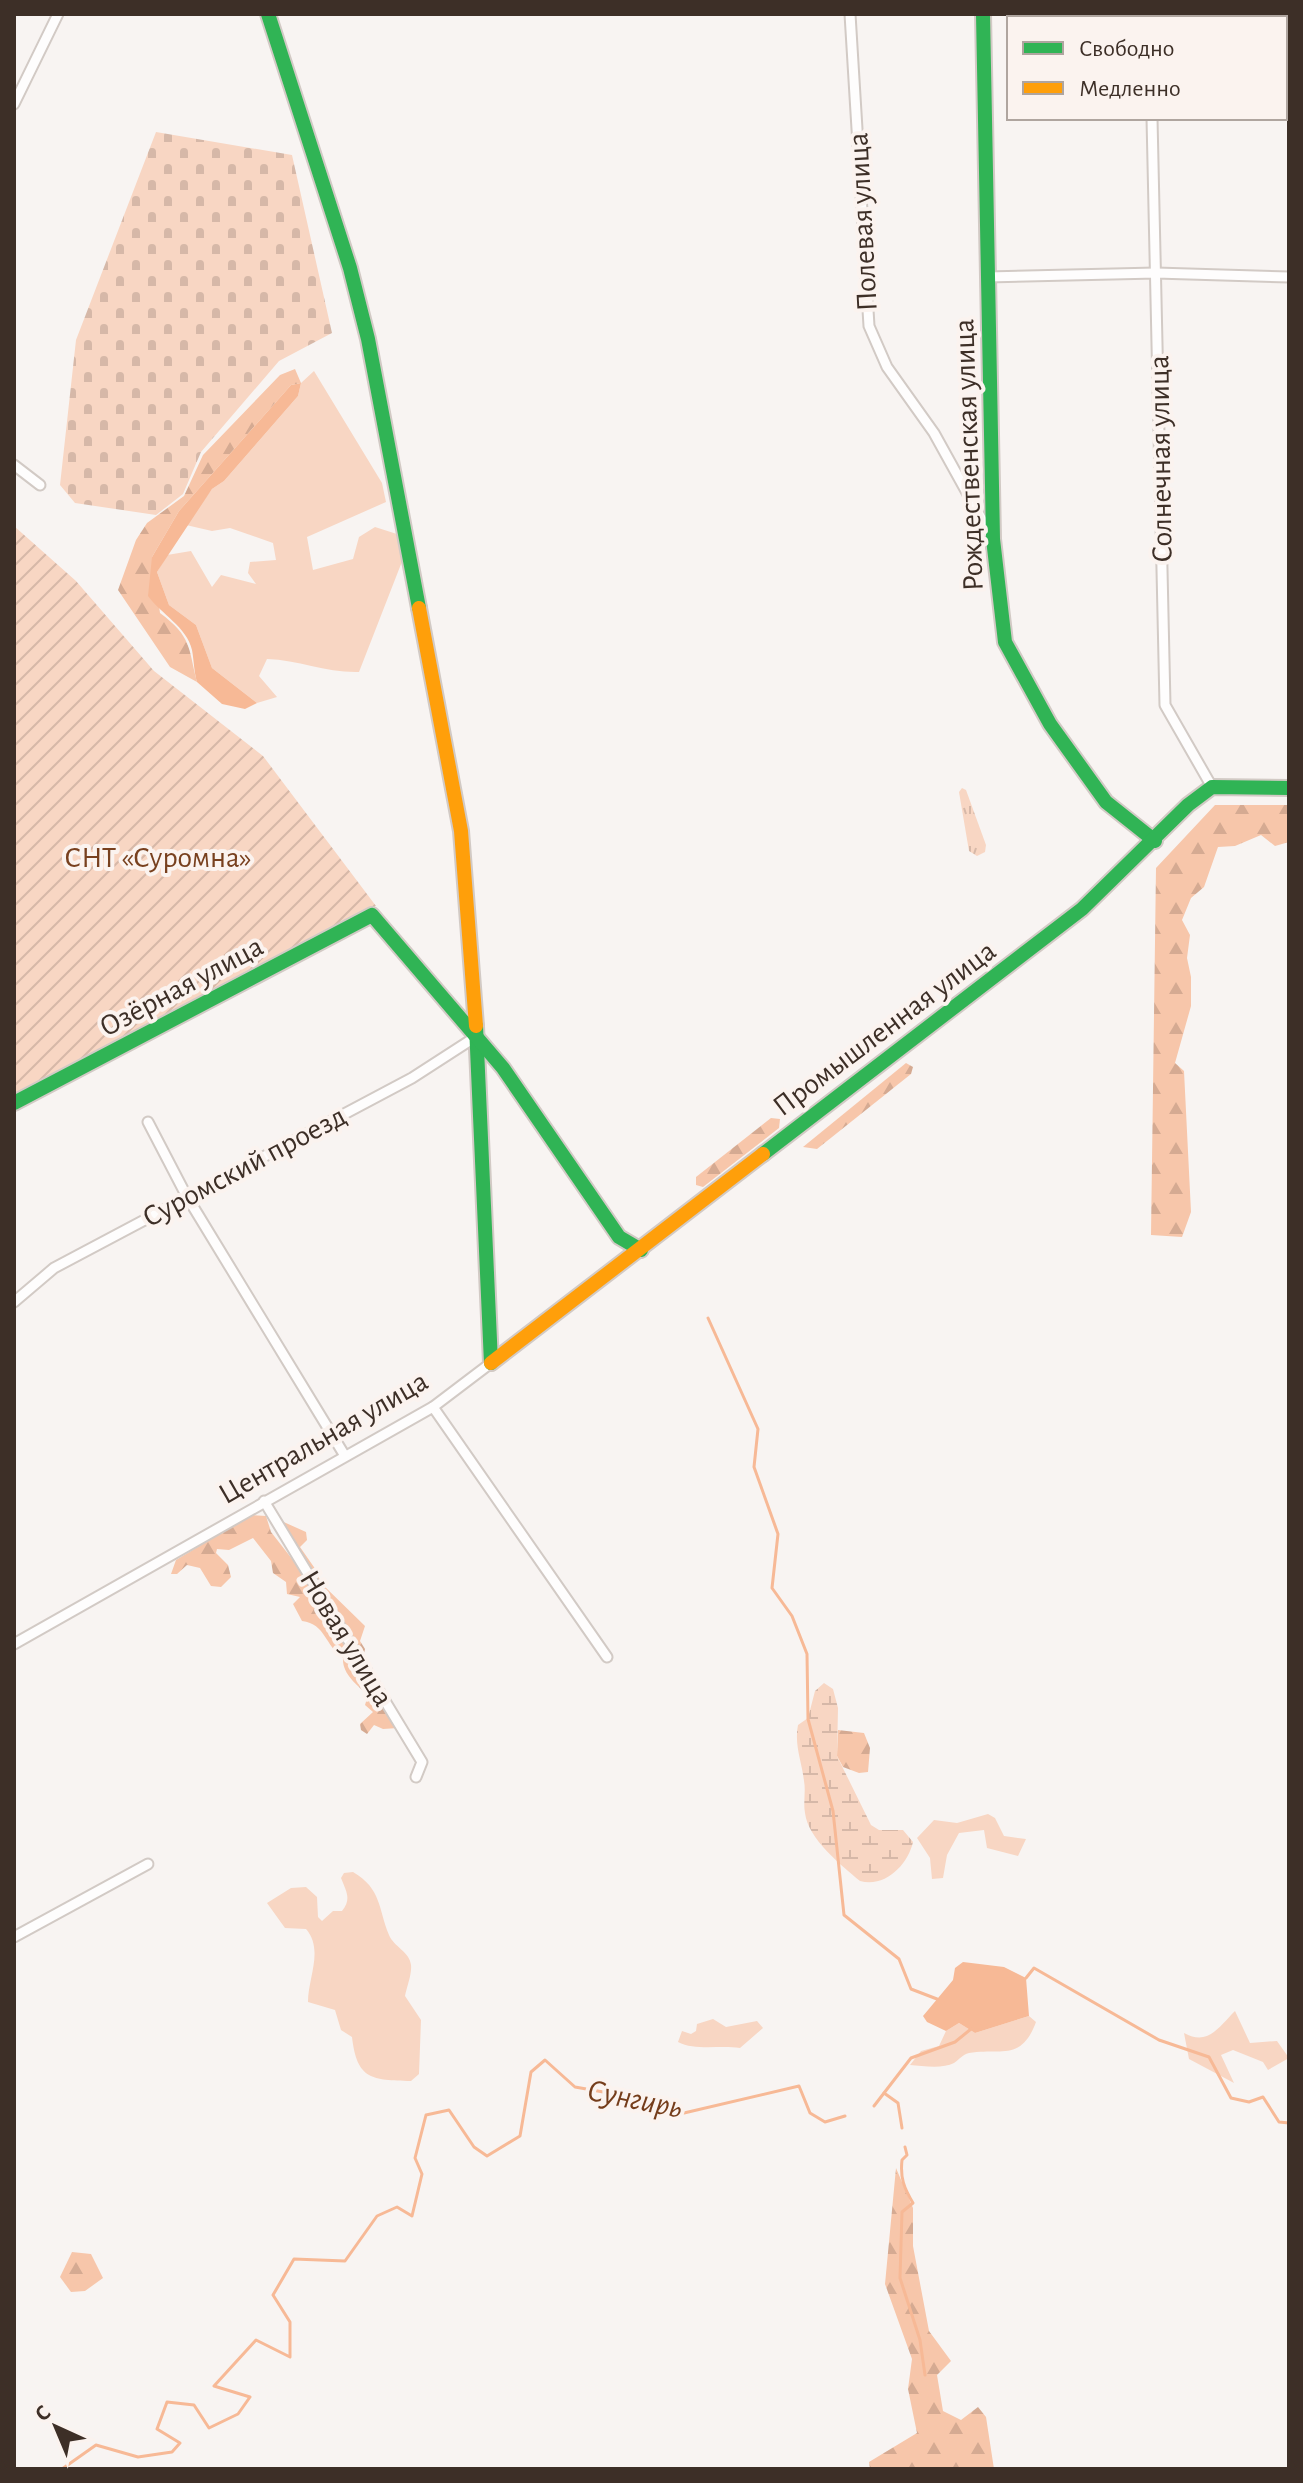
<svg xmlns="http://www.w3.org/2000/svg" width="1303" height="2483" viewBox="0 0 1303 2483" font-family="'Alegreya Sans',sans-serif">
  <style>
    .grass { fill: #f8d6c3 }
    .forest { fill: url(#forest-firs) }
    .wetland { fill: url(#wetland-marsh) }
    .cemetery { fill: url(#cemetery-stones) }
    .park { fill: url(#park-tufts) }
    .garden { fill: url(#garden-furrows) }
    .water { fill: #f7b996 }
    .lines { fill: none; stroke-linecap: round; stroke-linejoin: round }
    .stream { stroke: #f7b996; stroke-width: 3 }
    .street-casing { stroke: #d2cac5; stroke-width: 13 }
    .fast-casing { stroke: #d2cac5; stroke-width: 18 }
    .slow-casing { stroke: #d2cac5; stroke-width: 18 }
    .street { stroke: #fefdfd; stroke-width: 9 }
    .fast { stroke: #30b455; stroke-width: 14 }
    .slow { stroke: #ff9f0a; stroke-width: 14 }
    .labels { text-anchor: middle; stroke-width: 8; stroke-linejoin: round; paint-order: stroke }
    .street-label { font-size: 30px; fill: #3d2f27; stroke: #fbf3ef }
    .park-label { font-size: 30px; fill: #78401e; stroke: #fbf3ef }
    .water-label { font-size: 32px; font-style: italic; fill: #753d1b; stroke: #fbf3ef }
  </style>
  <defs>
    <pattern id="forest-firs" width="22" height="20" patternUnits="userSpaceOnUse" patternTransform="scale(2)"><rect width="22" height="20" fill="#f7c6aa"/><path d="M5 1l3.5 6h-7zM16 11l3.5 6h-7z" fill="#d5aa92"/></pattern>
    <pattern id="wetland-marsh" width="20" height="14" patternUnits="userSpaceOnUse" patternTransform="scale(2)"><rect width="20" height="14" fill="#f8d6c3"/><path d="M1 5h8M5 5V1M11 12h8M15 12V8" fill="none" stroke="#d6b8a8"/></pattern>
    <pattern id="cemetery-stones" width="16" height="16" patternUnits="userSpaceOnUse" patternTransform="scale(2)"><rect width="16" height="16" fill="#f8d6c3"/><path d="M2 7V4a2 2 0 0 1 4 0v3zM10 15v-3a2 2 0 0 1 4 0v3z" fill="#d6b8a8"/></pattern>
    <pattern id="park-tufts" width="24" height="20" patternUnits="userSpaceOnUse" patternTransform="scale(2)"><rect width="24" height="20" fill="#f8d6c3"/><path d="M3 7l-1-3M5 7V3M7 7l1-3M15 17l-1-3M17 17v-4M19 17l1-3" fill="none" stroke="#d6b8a8"/></pattern>
    <pattern id="garden-furrows" width="10" height="10" patternUnits="userSpaceOnUse" patternTransform="scale(2)"><rect width="10" height="10" fill="#f8d6c3"/><path d="M-1 1l2-2M0 10L10 0M9 11l2-2" fill="none" stroke="#d6b8a8"/></pattern>
  </defs>
  <rect width="100%" height="100%" fill="#f8f4f2"/>
  <g class="grass">
    <path d="M314 371 382 483 386 502 307 537 313 570 353 559 359 537 375 527 400 535 403 559 359 672C327 673 299 660 267 659L259 676 277 697 257 703 212 668 196 625 169 605 157 572 167 555 191 551 212 587 221 575 256 584 248 573 250 562 276 560 273 543 230 528 212 531 186 525 212 489 224 481 298 396 301 383Z"/>
    <polygon points="988,1814 995,1818 1004,1836 1026,1839 1018,1856 987,1848 984,1830 959,1833 947,1855 943,1878 932,1879 930,1858 917,1838 934,1820 957,1823"/>
    <path d="M353 1872C382 1889 378 1909 389 1935 394 1947 410 1952 411 1965 412 1974 407 1986 405 1996L421 2020 419 2074 411 2081C372 2080 357 2080 352 2037L341 2030 335 2010 308 2002C308 1977 324 1950 306 1929L285 1928 267 1903 291 1888 306 1887 317 1897 318 1917 322 1921 333 1911H342C352 1899 346 1891 341 1878L344 1873Z"/>
    <path d="M1235 2011 1250 2043 1277 2041 1289 2058 1268 2070 1263 2062 1233 2050 1221 2055 1234 2083 1189 2059 1184 2033C1208 2046 1218 2028 1235 2011Z"/>
    <path d="M1029 2016 1036 2022C1021 2062 1001 2048 969 2053 962 2055 960 2059 954 2063 943 2069 923 2066 910 2065L921 2051 939 2046 946 2031 959 2023 975 2033Z"/>
    <path d="M713 2019 726 2027 757 2021 763 2028 740 2048C720 2045 695 2051 678 2042L682 2031 691 2034 696 2031 697 2024Z"/>
  </g>
  <g class="forest">
    <path d="M295 369 301 383 291 385 179 511 152 557 160 613C192 637 188 647 197 682L170 667 118 590 136 540 147 523 184 496 203 455 280 375Z"/>
    <polygon points="1215,805 1289,805 1289,842 1275,846 1261,835 1235,846 1218,847 1204,887 1191,898 1182,920 1190,935 1187,958 1191,977 1191,1006 1175,1063 1184,1071 1191,1212 1182,1237 1151,1235 1156,868"/>
    <polygon points="906,1063 913,1067 911,1074 817,1149 803,1147"/>
    <polygon points="771,1118 780,1119 779,1128 703,1187 696,1185 696,1177"/>
    <path d="M251 1515 266 1516 271 1532 296 1564 398 1728 383 1729 374 1725 367 1734 361 1730 360 1724 373 1712 365 1705 368 1695C357 1685 342 1674 343 1658 325 1646 326 1624 302 1621L293 1604 300 1597 287 1594 286 1582 273 1573 271 1561 253 1538 229 1550 217 1549 216 1553 228 1565 231 1577 221 1587 211 1586 200 1568 187 1565 177 1574H171L176 1560Z"/>
    <polygon points="277,1519 306,1532 307,1540 300,1547 316,1570 321,1583 365,1626 360,1641 365,1649 364,1654 361,1655"/>
    <polygon points="838,1730 864,1733 870,1748 868,1772 859,1773 843,1767 837,1756"/>
    <polygon points="896,2168 913,2208 913,2246 929,2331 951,2361 937,2375 943,2411 961,2420 978,2407 986,2417 994,2469 870,2469 869,2462 917,2433 908,2389 912,2359 885,2284"/>
    <polygon points="72,2252 91,2254 103,2278 85,2291 71,2292 60,2277"/>
  </g>
  <path class="wetland" d="M824 1683 833 1689 838 1708 837 1756 871 1825 879 1830H903L913 1842C908 1864 886 1888 860 1881 841 1865 808 1839 805 1813 803 1802 806 1791 804 1781 802 1762 794 1745 798 1725L808 1718 815 1691Z"/>
  <polygon class="cemetery" points="156,132 292,155 332,333 279,361 201,452 183,494 156,515 75,503 60,485 76,340"/>
  <polygon class="park" points="962,788 966,790 986,845 985,852 977,856 969,851 959,792"/>
  <polygon class="garden" points="14,526 76,581 154,671 263,756 376,906 14,1096"/>
  <g class="water">
    <path d="M301 383 298 396 224 481 212 489 157 572 169 605 196 625 212 668 257 703 245 709 222 704 197 682C194 672 194 661 192 650 187 627 161 614 148 596L152 557 179 511 291 385Z"/>
    <polygon points="963,1962 1004,1967 1026,1978 1029,2016 975,2033 959,2023 946,2031 927,2022 923,2016 953,1980 955,1968"/>
  </g>
  <g class="lines">
    <g class="stream">
      <polyline points="708,1318 758,1429 754,1467 778,1534 772,1588 792,1616 807,1654 808,1719 833,1811 844,1915 899,1959 911,1989 937,1999"/>
      <polyline points="1026,1978 1034,1968 1159,2040 1209,2057 1231,2098 1249,2102 1263,2097 1279,2122 1289,2123"/>
      <polyline points="884,2093 898,2103 902,2128"/>
      <polyline points="874,2106 911,2058 955,2042 971,2029"/>
      <path d="M905 2147 907 2155 902 2160C900 2178 904 2188 913 2203L902 2212 900 2278 920 2340 925 2375"/>
      <polyline points="62,2469 96,2445 138,2457 172,2452 180,2443 157,2429 167,2402 194,2405 209,2428 238,2414 250,2397 214,2386 256,2340 290,2357 290,2322 273,2295 294,2259 345,2261 377,2216 397,2207 412,2216 422,2174 415,2158 426,2115 449,2110 474,2147 487,2156 520,2136 531,2072 545,2060 575,2087 626,2096 684,2113 799,2086 810,2113 825,2122 845,2116"/>
    </g>
    <defs>
      <g id="street">
        <polyline points="850,14 869,326 887,367 934,433 991,536"/>
        <polyline points="1149,14 1150,18"/>
        <polyline points="14,104 58,14"/>
        <polyline points="1152,118 1165,705 1212,787"/>
        <polyline points="987,277 1156,273 1289,277"/>
        <polyline points="14,465 40,485"/>
        <polyline points="148,1122 186,1195 345,1456"/>
        <polyline points="14,1302 54,1268 412,1078 477,1036"/>
        <polyline points="433,1407 607,1657"/>
        <polyline points="264,1501 422,1762 416,1777"/>
        <polyline points="14,1644 433,1407 491,1363"/>
        <polyline points="14,1937 148,1864"/>
      </g>
      <g id="fast">
        <polyline points="268,14 350,268 368,339 419,608"/>
        <polyline points="983,14 993,539 1005,642 1050,724 1106,802 1155,841"/>
        <polyline points="476,1026 491,1363"/>
        <polyline points="14,1103 372,915 503,1068 619,1237 641,1250"/>
        <polyline points="763,1154 1082,909 1188,805 1212,787 1289,788"/>
      </g>
      <g id="slow">
        <polyline points="419,608 461,831 476,1026"/>
        <polyline points="491,1363 763,1154"/>
      </g>
    </defs>
    <use href="#street" class="street-casing"/>
    <use href="#fast" class="fast-casing"/>
    <use href="#slow" class="slow-casing"/>
    <use href="#street" class="street"/>
    <use href="#fast" class="fast"/>
    <use href="#slow" class="slow"/>
  </g>
  <g class="labels">
    <g class="street-label">
      <text transform="translate(862 222) rotate(-93)" y="10">Полевая улица</text>
      <text transform="translate(968 455) rotate(-92)" y="10">Рождественская улица</text>
      <text transform="translate(1160 459) rotate(-91)" y="10">Солнечная улица</text>
      <text transform="translate(181 986) rotate(-28)" y="10">Озёрная улица</text>
      <text transform="translate(884 1028) rotate(-37)" y="10">Промышленная улица</text>
      <text transform="translate(244 1166) rotate(-28)" y="10">Суромский проезд</text>
      <text transform="translate(323 1437) rotate(-30)" y="10">Центральная улица</text>
      <text transform="translate(347 1638) rotate(59)" y="10">Новая улица</text>
    </g>
    <g class="park-label">
      <text x="158" y="867">СНТ «Суромна»</text>
    </g>
    <g class="water-label">
      <text transform="translate(635 2098) rotate(11)" y="11">Сунгирь</text>
    </g>
  </g>
  <rect width="1303" height="2483" fill="none" stroke="#3d2f27" stroke-width="32"/>
  <rect x="1007" y="16" width="280" height="104" fill="#fbf3ef" stroke="#afa59f" stroke-width="2"/>
  <rect x="1023" y="42" width="40" height="12" fill="#30b455" stroke="#afa59f" stroke-width="2"/>
  <text x="1079" y="56" font-size="24" fill="#3d2f27">Свободно</text>
  <rect x="1023" y="82" width="40" height="12" fill="#ff9f0a" stroke="#afa59f" stroke-width="2"/>
  <text x="1079" y="96" font-size="24" fill="#3d2f27">Медленно</text>
  <g transform="translate(56 2427) rotate(316)" stroke="#fbf3ef" stroke-width="6" paint-order="stroke">
  <path d="M0-6L14 30L0 20L-14 30Z" fill="#3d2f27"/>
  <text y="-12" font-size="22" font-weight="bold" text-anchor="middle" fill="#3d2f27">С</text>
  </g>
</svg>
